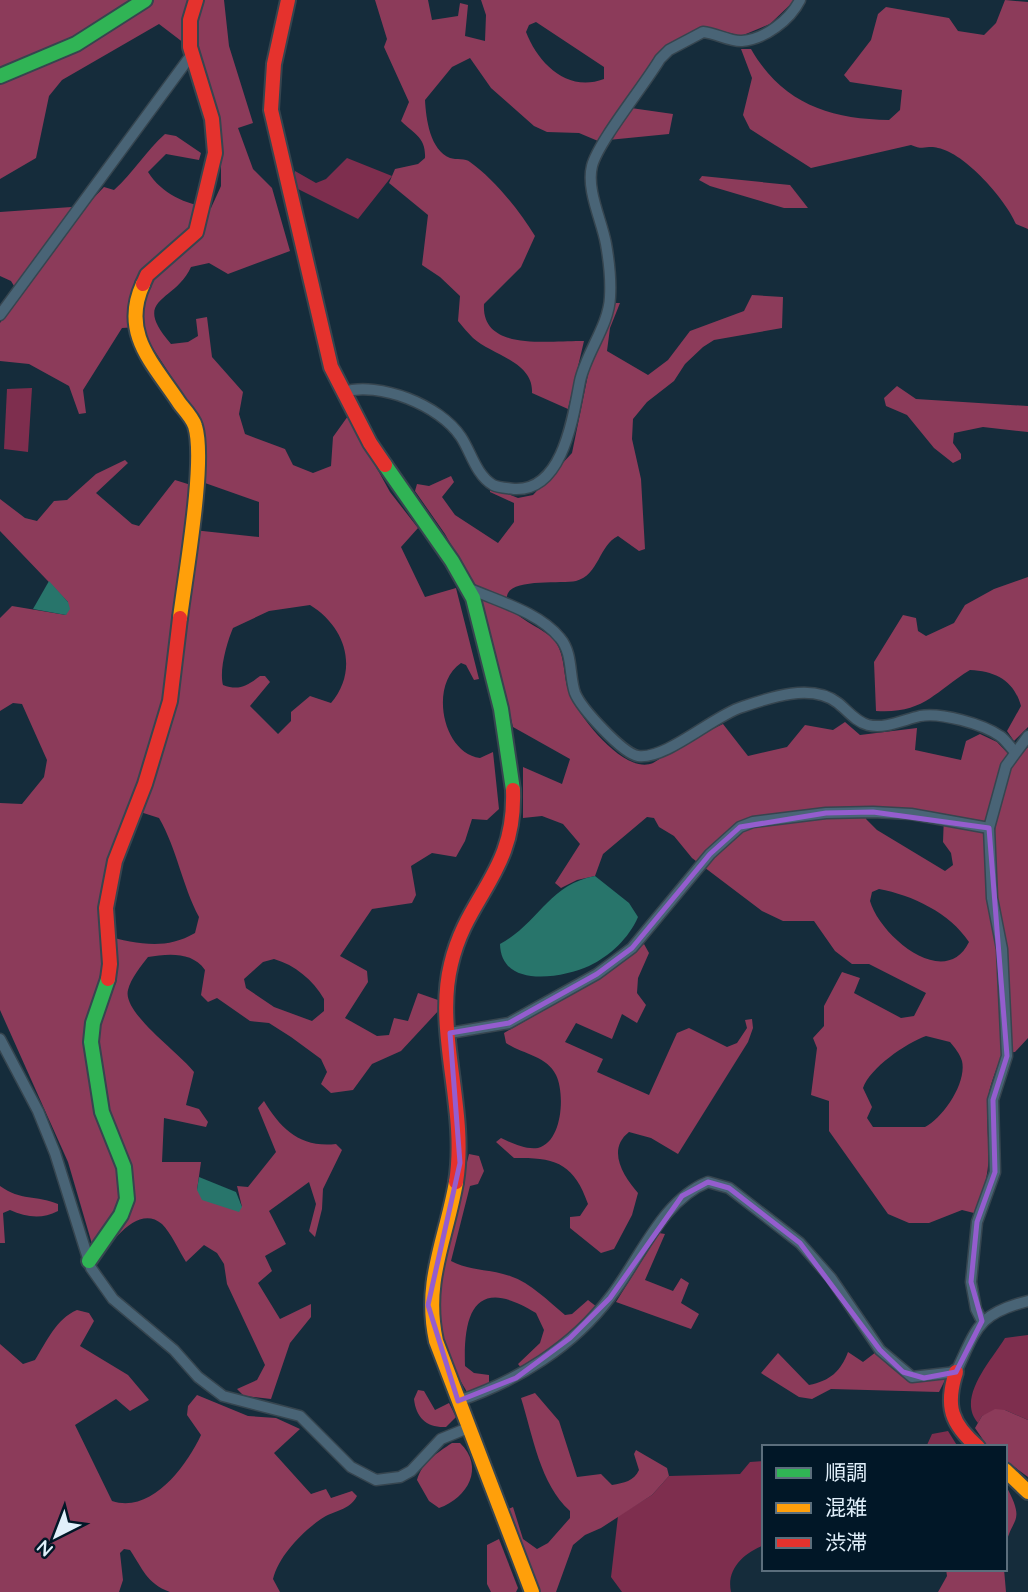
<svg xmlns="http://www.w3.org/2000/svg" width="1028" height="1592" viewBox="0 0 1028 1592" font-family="Quicksand,'Noto Sans JP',sans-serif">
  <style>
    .green { fill: #7e2e4e }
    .forest { fill: #8c3b5a; fill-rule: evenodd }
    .water { fill: #28756b }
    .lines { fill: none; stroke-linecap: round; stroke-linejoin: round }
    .street-casing { stroke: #36454f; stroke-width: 13 }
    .fast-casing { stroke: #36454f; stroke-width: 18 }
    .slow-casing { stroke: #36454f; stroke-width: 18 }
    .jam-casing { stroke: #36454f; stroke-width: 18 }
    .street { stroke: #496476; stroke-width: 10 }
    .fast { stroke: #30b455; stroke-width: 14 }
    .slow { stroke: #ff9f0a; stroke-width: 14 }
    .jam { stroke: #e5322d; stroke-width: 14 }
    .marked { fill: none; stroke: #945dce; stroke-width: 5; stroke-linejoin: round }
  </style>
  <rect width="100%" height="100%" fill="#152c3b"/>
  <g class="green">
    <polygon points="347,158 392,176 358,219 294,187 295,171 316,183 326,179"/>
    <polygon points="32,388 28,452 4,449 7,389"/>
    <path d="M1028 1335V1420L1005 1410 982 1416 978 1423C956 1398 991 1361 1005 1338Z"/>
    <polygon points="948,1431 958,1447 921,1447 927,1445 932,1434"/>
    <path d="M764 1461V1545C744 1553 726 1569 731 1592H622L611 1577 618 1516 652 1495 669 1476 740 1474 750 1462Z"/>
  </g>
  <g class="forest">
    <path d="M0 0H224L229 46 253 123 238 128 253 169 272 188 290 251 228 274 209 263 191 267C175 303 130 297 171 344L188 342 198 336 196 319 207 317 212 357 243 392 239 414 245 434 285 449 293 465 313 473 331 466 333 437 348 416 390 492 418 528 401 547 425 597 456 588 479 679 474 680 466 665 461 663C429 684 442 753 480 758L493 752 499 809 487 820 472 819 465 841 456 857 432 853 411 866 416 895 412 903 372 909 340 956 367 971 368 982 345 1018 377 1036 389 1035 394 1018 408 1021 418 993 438 1000 440 1009 401 1051 372 1064 353 1090 331 1093 321 1084 327 1072 321 1059 291 1037 269 1023 250 1021 217 998 208 1002 201 995 205 970C192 951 167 954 148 957 141 966 131 978 128 990 122 1013 180 1053 194 1072L186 1105 199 1109 208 1122 206 1127 164 1118 162 1162H201L197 1190 242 1207 237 1186 248 1187 276 1152 258 1108 264 1101C281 1129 300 1148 336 1144L342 1150 323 1189 322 1209 315 1237 309 1231 316 1204 309 1182 269 1211 286 1244 265 1256 272 1271 258 1283 280 1319 311 1304V1317L290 1343 271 1399 244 1396 237 1389 257 1380 265 1365 227 1284 224 1264 217 1253 204 1245 186 1262C179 1251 171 1233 162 1224 137 1203 110 1245 97 1261L68 1162 0 1010V803L22 804 44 777 47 760 22 704 13 703 0 711V618L12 606 66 615 68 602 0 531V499L25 518 37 521 54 501 67 500 96 474 125 460 128 463 96 493 132 524 139 526 175 480 191 485 184 529 259 537V502L205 483V436L201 422 139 327 122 328 83 390 86 413 79 414 69 386 29 364 0 361V323L19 294 11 281 0 276V212L86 206 104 187 114 190C133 173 146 151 165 134L176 136 201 153 199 160 166 154 148 172C162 194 185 204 211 208L221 186V164L217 124 203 65 197 53 159 24 62 80 49 96 36 158 0 179ZM310 605C346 627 359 670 331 703L310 696 291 712V721L278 734 250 706 270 682 265 676H260C247 686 239 691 223 685 219 670 227 642 233 628L269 611ZM131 809 159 818C177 849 182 885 199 917L195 933C164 951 137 943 104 936ZM274 959C295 965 313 980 324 999V1011L312 1021 274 1007 246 988 244 979 263 962Z"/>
    <path d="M375 0H428L432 20 458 16 460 3 468 5 465 36 485 41 486 15 481 0H795L770 24 741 36 711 28 687 34 668 45 653 59 624 107 673 114 669 134 598 141 579 133 547 132 534 126 491 88 470 58 452 67 425 100C426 119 430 150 450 158 456 160 466 158 470 162 495 180 519 210 535 236L521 267 484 304C481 353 552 340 584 341L568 409 532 393C534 362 492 355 473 338 468 333 463 327 458 321L460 296 440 277 422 265 428 215 389 183 395 169 418 164 425 158C426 137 414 134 401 121L409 102 384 47 387 39ZM536 22 604 67V79C567 93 538 63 526 32L529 25Z"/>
    <path d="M1005 0 1028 2V229L1016 224C1006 200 965 153 938 148 927 145 924 151 911 145L811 168 750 129 743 115 752 78 741 49H751C782 103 829 119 889 120L900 110 902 90 850 82 844 75 871 40 878 14 886 7 949 18 958 31 984 35 996 23Z"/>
    <polygon points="702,176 790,185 808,208 784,208 710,186 699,180"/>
    <path d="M752 295 783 297 782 328 714 340 703 347 685 364 674 381 647 402 633 419 632 439 641 479 645 549 639 551 618 536C599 545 599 575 576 581 561 584 510 578 507 596 503 615 546 628 555 641 567 658 562 679 571 697 581 719 625 775 653 763 661 759 667 752 675 748 690 739 707 732 723 724L748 756 787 747 805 725 833 730 845 722 860 735 917 728 915 750 961 760 966 741 980 734 997 742 1015 761 1028 747V1038L1015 1052 1002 1053C998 1067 989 1085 988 1100 985 1149 997 1164 974 1213L962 1210 929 1223H909L888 1214 829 1131V1101L811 1095 817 1048 813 1038 824 1026V1006L842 972 860 978 854 993 901 1018 914 1016 926 993 869 964H852L835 951 814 921H783L762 911 692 858 674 836 659 827 654 818 647 817 603 854 595 876 577 880 561 888 555 883 580 844 563 824 542 816 523 818V767L562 784 570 759 513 727 482 601 445 534 415 491 417 484 429 486 451 476 454 482 442 497 455 515 498 543 514 522V503L490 492V487L518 498 533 495 572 453 591 360 615 303H620L610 328 607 351 648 375 668 360 690 331 744 311ZM867 809H913L944 815 943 842 951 853 953 865 945 871 877 830 866 819ZM879 889C912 895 950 913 969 942 945 991 880 936 870 901L872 892ZM926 1036 950 1042C955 1048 960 1054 962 1061 967 1083 943 1118 925 1127H873L867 1118 872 1107 863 1088C870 1068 906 1043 926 1036Z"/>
    <polygon points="897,386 916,399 1028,406 1028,432 983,427 954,433 953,443 961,454 961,459 953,463 934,448 907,415 886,406 884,398"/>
    <path d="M1028 577V727L1014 741 1007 731 1021 706C1014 681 996 671 970 670 934 692 924 714 876 711L874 662 903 615 916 618 918 631 926 636 954 623 965 605 994 589Z"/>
    <path d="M644 944 649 953 638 978 637 993 646 1005 637 1023 622 1014 612 1039 576 1023 565 1042 603 1059 597 1072 649 1095 677 1033 689 1028 727 1047 737 1043 747 1028 745 1020 752 1019 753 1028 748 1042 678 1154 651 1138 629 1132C606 1150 624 1177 638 1193L632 1215 614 1249 601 1253 570 1228V1217L580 1216 588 1204C574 1163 555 1157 514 1158L496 1142 501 1138C511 1143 526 1150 538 1148 563 1142 565 1093 556 1075 547 1056 522 1054 506 1043L504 1033 603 976Z"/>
    <path d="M469 1154 479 1156 484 1171 478 1184 470 1186 451 1261C470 1271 490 1269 510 1276 531 1283 548 1301 565 1315L572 1314 588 1300 597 1307 555 1346 522 1369 518 1364 540 1343 544 1330 536 1313C478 1277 463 1308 465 1366L474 1373 489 1375V1383L467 1392C459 1378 450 1364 444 1349 421 1287 455 1215 469 1154Z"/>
    <path d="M0 1186C21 1201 36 1195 58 1204V1211C41 1220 26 1217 10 1210L3 1213 5 1243H0Z"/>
    <polygon points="659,1233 665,1234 645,1280 673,1291 681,1278 689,1283 681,1303 699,1314 691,1329 616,1302"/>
    <path d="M77 1310 89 1313 94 1321 80 1346 128 1375 149 1400 130 1411 116 1399 75 1425 112 1501C151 1514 186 1467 201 1435L187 1415 188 1406 197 1395 248 1416 276 1418 300 1429 274 1453 311 1494 326 1489 331 1498 352 1491 357 1496C349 1511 334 1510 321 1519 301 1533 279 1556 273 1579L280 1592H170C146 1583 143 1569 130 1550L124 1549 120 1553 123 1580 119 1592H0V1344L23 1364 35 1360C47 1341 56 1319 77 1310Z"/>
    <path d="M848 1352 863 1362 876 1352C899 1379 912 1382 946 1378L939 1392 831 1389 812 1399 799 1397 761 1373 778 1353 809 1385C830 1381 841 1371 848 1352Z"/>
    <path d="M418 1390 424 1391 435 1410 449 1403 456 1417 446 1427C427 1428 416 1418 414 1399Z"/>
    <path d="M535 1393 559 1421 577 1477 601 1474 612 1485C624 1483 634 1481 639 1470L634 1454 636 1450 667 1468 669 1476 652 1495 601 1528 585 1535 573 1545 556 1592H537L506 1510 513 1507 523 1539 537 1549 548 1543 570 1518V1511C540 1484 533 1436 521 1398Z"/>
    <polygon points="995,1409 1005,1410 1028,1420 1028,1477 1005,1460 1005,1447 988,1447 975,1428 982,1416"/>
    <path d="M452 1443H460C485 1467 468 1498 439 1508L429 1501 417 1480C422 1462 437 1453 452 1443Z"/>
    <path d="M1005 1484C1028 1526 1010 1515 1005 1550Z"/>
    <polygon points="499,1539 518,1588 516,1592 491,1592 487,1584 487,1545"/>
    <polygon points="946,1569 1004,1569 1006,1592 938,1592 947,1576"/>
  </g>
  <g class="water">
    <polygon points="49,581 68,602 70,609 66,615 33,609"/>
    <path d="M595 876 629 903 638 917C629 938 610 956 589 966 562 978 501 989 500 944 539 923 548 885 595 876Z"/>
    <polygon points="199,1177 236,1192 242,1207 239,1212 202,1200 197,1190"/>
  </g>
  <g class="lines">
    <defs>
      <g id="street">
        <polyline points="0,315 192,54"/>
        <path d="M343 392C379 381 440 405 461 437 471 452 476 475 493 485 499 488 508 488 514 489 563 492 573 417 580 381 586 353 609 325 610 297 611 280 609 261 606 244 602 221 586 190 592 166 598 142 644 86 660 59L669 50 703 32C716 33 730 42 742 41 765 39 790 20 800 0"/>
        <path d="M468 588C497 601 539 612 560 638 573 653 569 676 575 693 581 708 623 754 638 756 666 760 713 716 742 707 771 697 812 683 838 703 847 710 856 722 868 725 885 729 903 720 920 716 940 712 983 724 1000 736 1006 740 1010 747 1015 752"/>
        <polyline points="450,1033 509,1023 597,974 632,948 710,854 740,827 753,822 826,813 873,812 911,814 989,828"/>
        <polyline points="0,1039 38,1111 55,1153 91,1268 113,1299 174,1350 198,1377 223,1396 300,1416 351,1467 376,1480 400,1477 411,1471 441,1439 468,1428"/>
        <polyline points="982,1321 976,1309 971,1282 977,1222 995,1172 993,1100 1007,1056 1002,949 992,898 989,828 1006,766 1028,736"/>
        <path d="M458 1401C517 1381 573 1347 611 1296 640 1259 662 1200 708 1182L729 1188 800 1243 831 1278 880 1350 912 1377 956 1372C977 1328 977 1314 1028 1301"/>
      </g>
      <g id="fast">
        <polyline points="0,76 76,44 145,0"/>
        <polyline points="385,465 452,561 473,598 501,709 513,790"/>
        <polyline points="89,1261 121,1215 127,1199 124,1167 102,1112 91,1042 93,1023 108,979"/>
      </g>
      <g id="slow">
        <path d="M143 284C120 334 154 364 180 404 185 410 193 419 195 426 206 461 185 577 180 618"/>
        <path d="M456 1182C446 1240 423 1281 436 1341L532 1592"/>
        <polyline points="1005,1470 1028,1492"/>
      </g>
      <g id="jam">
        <polyline points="288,0 274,64 271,110 331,367 370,443 385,465"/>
        <polyline points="143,284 147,275 196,232 215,153 212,119 190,47 190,20 196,0"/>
        <polyline points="108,979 110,964 106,908 115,861 145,784 170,701 180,618"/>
        <path d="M456 1182C468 1109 434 1032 451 964 467 895 516 873 513 790"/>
        <path d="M956 1372C945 1406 951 1424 978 1447"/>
      </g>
    </defs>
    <use href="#street" class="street-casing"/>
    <use href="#fast" class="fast-casing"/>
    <use href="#slow" class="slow-casing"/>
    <use href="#jam" class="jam-casing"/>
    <use href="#street" class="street"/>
    <use href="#fast" class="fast"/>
    <use href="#slow" class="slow"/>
    <use href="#jam" class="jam"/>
  </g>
  <path class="marked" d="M873 812 989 828 1007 1056 993 1100 995 1172 977 1222 971 1282 982 1321 956 1372 924 1378 903 1372 880 1350 800 1243 729 1188 708 1182 682 1196 610 1298 570 1338 516 1378 458 1401 428 1305 460 1163 450 1033 509 1023 597 974 632 948 710 854 740 827 826 813Z"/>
  <rect x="762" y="1445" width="245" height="126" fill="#011727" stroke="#5b6e7c" stroke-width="2"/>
  <rect x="776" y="1468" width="35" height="10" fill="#30b455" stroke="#5b6e7c" stroke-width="2"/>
  <text x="825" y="1480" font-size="21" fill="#e1f0fb">順調</text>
  <rect x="776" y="1503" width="35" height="10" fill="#ff9f0a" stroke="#5b6e7c" stroke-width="2"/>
  <text x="825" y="1515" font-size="21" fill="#e1f0fb">混雑</text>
  <rect x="776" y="1538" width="35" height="10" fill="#e5322d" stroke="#5b6e7c" stroke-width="2"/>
  <text x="825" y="1550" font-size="21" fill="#e1f0fb">渋滞</text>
  <g transform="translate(56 1536) rotate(222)" stroke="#011727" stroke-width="5" paint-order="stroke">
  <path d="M0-5L12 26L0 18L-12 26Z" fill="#e1f0fb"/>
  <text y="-10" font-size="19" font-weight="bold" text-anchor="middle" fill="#e1f0fb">N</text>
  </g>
</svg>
